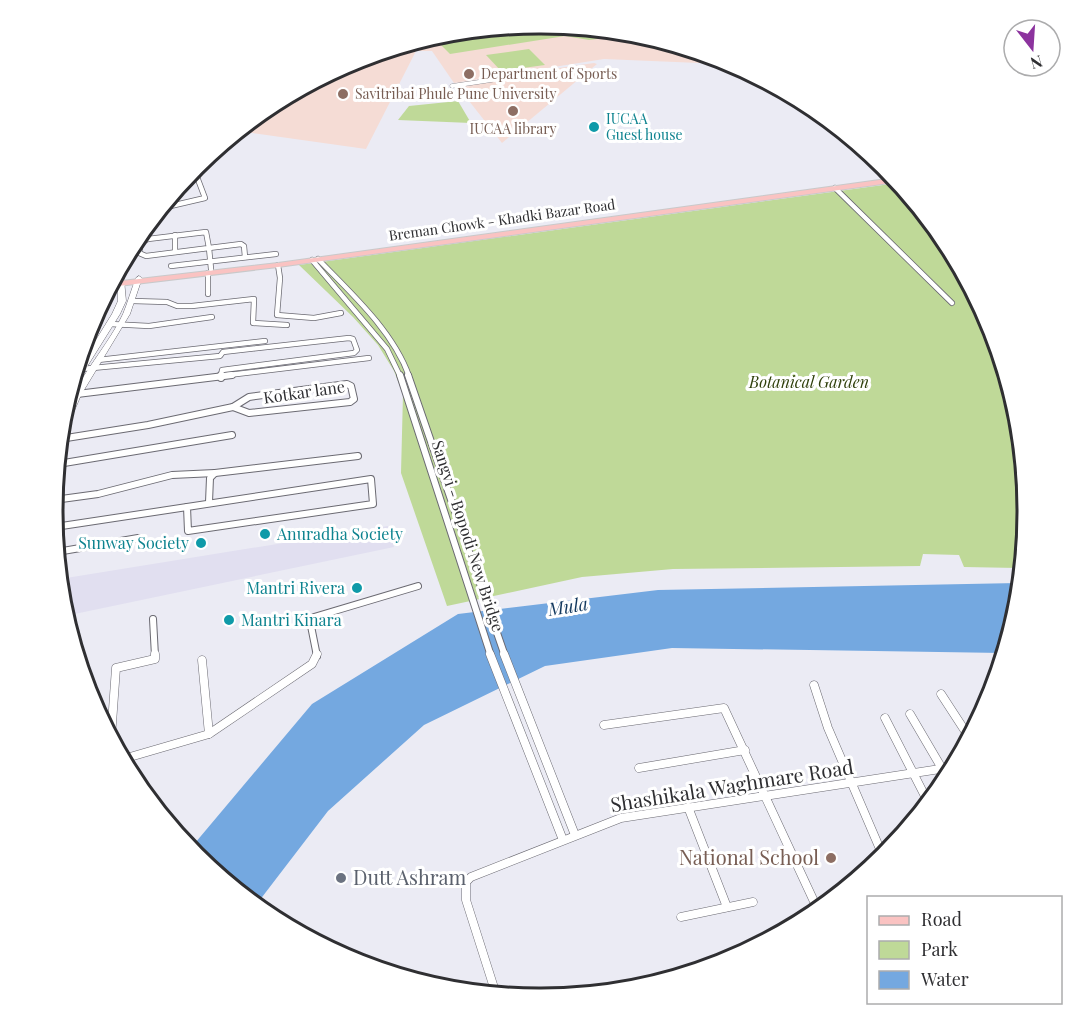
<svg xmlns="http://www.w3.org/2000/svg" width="1080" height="1022" viewBox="0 0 1080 1022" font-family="'Playfair Display',serif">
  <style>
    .built { fill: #e1dff0 }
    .education { fill: #f5dcd5 }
    .green { fill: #bfd998 }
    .water { fill: #74a8e0 }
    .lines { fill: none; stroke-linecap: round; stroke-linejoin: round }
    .minor-far3-casing { stroke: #6b6a72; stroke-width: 4.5 }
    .minor-far2-casing { stroke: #6b6a72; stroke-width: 6 }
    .minor-far1-casing { stroke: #6b6a72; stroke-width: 8 }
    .minor-casing { stroke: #6b6a72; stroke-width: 9 }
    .secondary-casing { stroke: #6b6a72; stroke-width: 1 }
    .primary-casing { stroke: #c9c9ca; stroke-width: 2 }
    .minor-far3 { stroke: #fff; stroke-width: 4 }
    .minor-far2 { stroke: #fff; stroke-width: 4.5 }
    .minor-far1 { stroke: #fff; stroke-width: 6 }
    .minor { stroke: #fff; stroke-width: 8 }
    .secondary { fill: #fff; fill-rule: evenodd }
    .primary { fill: #fac3c2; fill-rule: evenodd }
    .education-dot { fill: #8d6e63; stroke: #fff; stroke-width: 2 }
    .culture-dot { fill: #0f9aa8; stroke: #fff; stroke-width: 2 }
    .worship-dot { fill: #6b7280; stroke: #fff; stroke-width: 2 }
    .labels { text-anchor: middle; stroke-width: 6; stroke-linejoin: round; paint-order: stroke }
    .far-education-label { font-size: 14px; fill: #785e54; stroke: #fff; text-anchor: start }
    .far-culture-label { font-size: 14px; fill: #0d838f; stroke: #fff; text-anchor: start }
    .far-street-label { font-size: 14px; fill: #2f2f32; stroke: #fff }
    .park-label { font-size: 16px; font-style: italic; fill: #30400c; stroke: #fff }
    .street-label { font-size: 16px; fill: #2f2f32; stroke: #fff }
    .culture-label { font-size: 16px; fill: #0d838f; stroke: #fff; text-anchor: start }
    .water-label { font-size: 18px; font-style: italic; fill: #13395e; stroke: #fff }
    .near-street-label { font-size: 20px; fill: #2f2f32; stroke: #fff }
    .near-education-label { font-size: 20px; fill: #785e54; stroke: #fff; text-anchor: end }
    .near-worship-label { font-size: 20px; fill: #5b616d; stroke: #fff; text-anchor: start }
    .rim { fill: none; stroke: #2f2f32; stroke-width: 3 }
  </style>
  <rect width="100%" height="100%" fill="#ebebf4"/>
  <polygon class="built" points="388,526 394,547 65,616 62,606 60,579"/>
  <g class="education">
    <polygon points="540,24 635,33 727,62 723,64 604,59 454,83 432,51 416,51 366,149 239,131 270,106 354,61 445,33"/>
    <polygon points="594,63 597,64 502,143 455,83"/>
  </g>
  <g class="green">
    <polygon points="540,24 623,32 620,36 589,40 565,36 450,54 433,37 445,33"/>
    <polygon points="529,49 545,65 501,71 486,55"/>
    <polygon points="458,101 471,123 398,120 409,106"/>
    <polygon points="898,183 945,241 990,325 1018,416 1027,511 1021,568 964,567 959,555 923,554 920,566 673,569 582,577 447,606 401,473 403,394 394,371 378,345 353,317 299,265"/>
  </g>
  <polygon class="water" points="1020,583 1018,606 1003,653 672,648 545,666 424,725 328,811 256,905 190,849 312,704 458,614 658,590"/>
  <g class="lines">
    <defs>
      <polyline id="minor-far3" points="452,86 511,77"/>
      <g id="minor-far2">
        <polyline points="835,188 952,303"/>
        <polyline points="162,208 205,198 194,169"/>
        <polygon points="206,232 209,248 146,256 139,253 141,243 148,239"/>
        <polyline points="175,235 175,252"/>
        <polyline points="209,248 211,269"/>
        <polyline points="209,248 241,244 244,246 245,257"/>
        <path d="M318 259C351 293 393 331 409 376"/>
        <polyline points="312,260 387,349 400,376"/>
        <polyline points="278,265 280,278 277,315 314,318 341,313"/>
        <polyline points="171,266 276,254"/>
        <polyline points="208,273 208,294"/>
        <polyline points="121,280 126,258"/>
        <polyline points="133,301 167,302 177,306 192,306 254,299 253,323 287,325"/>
        <polyline points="110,324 149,326 212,317"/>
        <polyline points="98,360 265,341"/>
        <polyline points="82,369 220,356 223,352 349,338 353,339 357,350 354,353 222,370 221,376"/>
        <polyline points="220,376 369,358"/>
      </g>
      <g id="minor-far1">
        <polyline points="400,375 491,656"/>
        <polyline points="408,375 505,656"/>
        <polyline points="221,378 221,375"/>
        <polygon points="347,384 351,386 354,399 350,402 249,413 233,407 249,397"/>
        <polyline points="69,395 232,375"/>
        <polyline points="60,439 148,425 233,407"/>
        <polyline points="58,464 232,435"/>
        <polygon points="371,479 373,504 188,531 187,507"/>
        <polyline points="54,500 98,494 172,475 215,473"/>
        <polyline points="209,502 210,478 215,473 358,456"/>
        <polyline points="55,527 187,507"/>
        <polyline points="57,552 138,538"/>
        <polyline points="153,619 155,656"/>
        <polyline points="317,656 310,621 314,617 418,586"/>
      </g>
      <g id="minor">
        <polyline points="490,654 563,840"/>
        <polyline points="504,654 575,835"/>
        <polyline points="202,660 209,734"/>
        <polyline points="814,685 828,728 883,856"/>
        <polyline points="941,694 969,737"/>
        <polyline points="910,714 947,777"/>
        <polyline points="885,718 928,802"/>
        <polyline points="604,725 724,708 818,910"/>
        <polyline points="111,737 116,668 155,659 155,654"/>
        <polyline points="123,759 209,734 312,664 317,654"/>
        <polyline points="639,768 745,750"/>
        <polyline points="688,807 727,907"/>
        <polyline points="681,917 753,902"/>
        <polyline points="496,994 466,900 466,882 471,877 621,818 953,767"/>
      </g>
      <g id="secondary">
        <path d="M139 276 142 278 130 314 81 395 65 432 61 435C65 389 104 354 123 314 128 302 131 290 136 278Z"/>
        <polygon points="121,278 124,280 126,301 120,314 75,386 71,388 76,372 112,314 118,301 118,280"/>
      </g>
      <polygon id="primary" points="894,178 897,182 278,267 110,287 113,282 278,263"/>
    </defs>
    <use href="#minor-far3" class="minor-far3-casing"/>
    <use href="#minor-far2" class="minor-far2-casing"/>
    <use href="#minor-far1" class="minor-far1-casing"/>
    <use href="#minor" class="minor-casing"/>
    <use href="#secondary" class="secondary-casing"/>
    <use href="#primary" class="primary-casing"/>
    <use href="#minor-far3" class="minor-far3"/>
    <use href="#minor-far2" class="minor-far2"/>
    <use href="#minor-far1" class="minor-far1"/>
    <use href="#minor" class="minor"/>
    <use href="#secondary" class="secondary"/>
    <use href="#primary" class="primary"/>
  </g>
  <g class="education-dot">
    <circle cx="469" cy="74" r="6"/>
    <circle cx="343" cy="94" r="6"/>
    <circle cx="513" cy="111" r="6"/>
    <circle cx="831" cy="858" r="6"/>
  </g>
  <g class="culture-dot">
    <circle cx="594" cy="127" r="6"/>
    <circle cx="265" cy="534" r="6"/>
    <circle cx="201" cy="543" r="6"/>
    <circle cx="357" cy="588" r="6"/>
    <circle cx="229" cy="620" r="6"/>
  </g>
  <circle class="worship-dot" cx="341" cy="878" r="6"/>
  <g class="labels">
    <g class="far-education-label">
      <text x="481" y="79">Department of Sports</text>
      <text x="355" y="99">Savitribai Phule Pune University</text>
      <text x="513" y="134" text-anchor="middle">IUCAA library</text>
    </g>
    <g class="far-culture-label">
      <text x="606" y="124">IUCAA<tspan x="606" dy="16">Guest house</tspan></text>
    </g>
    <g class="far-street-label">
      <text transform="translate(502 220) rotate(-8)" y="5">Breman Chowk - Khadki Bazar Road</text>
    </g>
    <g class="park-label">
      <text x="809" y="388">Botanical Garden</text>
    </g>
    <g class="street-label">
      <text transform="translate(304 392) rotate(-8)" y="6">Kotkar lane</text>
      <text transform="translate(468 536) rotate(72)" y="6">Sangvi - Bopodi New Bridge</text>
    </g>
    <g class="culture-label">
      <text x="277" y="540">Anuradha Society</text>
      <text x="189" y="549" text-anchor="end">Sunway Society</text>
      <text x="345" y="594" text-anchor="end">Mantri Rivera</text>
      <text x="241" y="626">Mantri Kinara</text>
    </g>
    <g class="water-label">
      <text transform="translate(568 607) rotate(-9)" y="6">Mula</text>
    </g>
    <g class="near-street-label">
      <text transform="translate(732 786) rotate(-9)" y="7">Shashikala Waghmare Road</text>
    </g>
    <g class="near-education-label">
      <text x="819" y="865">National School</text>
    </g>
    <g class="near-worship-label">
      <text x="353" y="885">Dutt Ashram</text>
    </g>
  </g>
  <path d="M0 0H1080V1022H0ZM539 34H541A476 476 0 0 1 1017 510V512A476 476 0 0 1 541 988H539A476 476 0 0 1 63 512V510A476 476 0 0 1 539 34Z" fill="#fff" fill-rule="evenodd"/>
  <path class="rim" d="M539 34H541A476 476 0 0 1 1017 510V512A476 476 0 0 1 541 988H539A476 476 0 0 1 63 512V510A476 476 0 0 1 539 34Z"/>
  <rect x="867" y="896" width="195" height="108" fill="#ffffff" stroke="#acacad" stroke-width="1.5"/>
  <rect x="879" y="916" width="30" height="9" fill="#fac3c2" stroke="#acacad" stroke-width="1.5"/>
  <text x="921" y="926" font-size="18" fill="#2f2f32">Road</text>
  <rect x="879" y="941" width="30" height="18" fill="#bfd998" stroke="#acacad" stroke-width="1.5"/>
  <text x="921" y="956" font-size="18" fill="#2f2f32">Park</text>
  <rect x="879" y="971" width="30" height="18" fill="#74a8e0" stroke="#acacad" stroke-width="1.5"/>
  <text x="921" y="986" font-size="18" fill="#2f2f32">Water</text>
  <g transform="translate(1032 48) rotate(163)"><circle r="28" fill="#ffffff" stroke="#acacad" stroke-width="1.5"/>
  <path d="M0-4.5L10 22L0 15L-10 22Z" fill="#8c339e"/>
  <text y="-9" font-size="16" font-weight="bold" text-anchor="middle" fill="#2f2f32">N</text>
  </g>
</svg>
